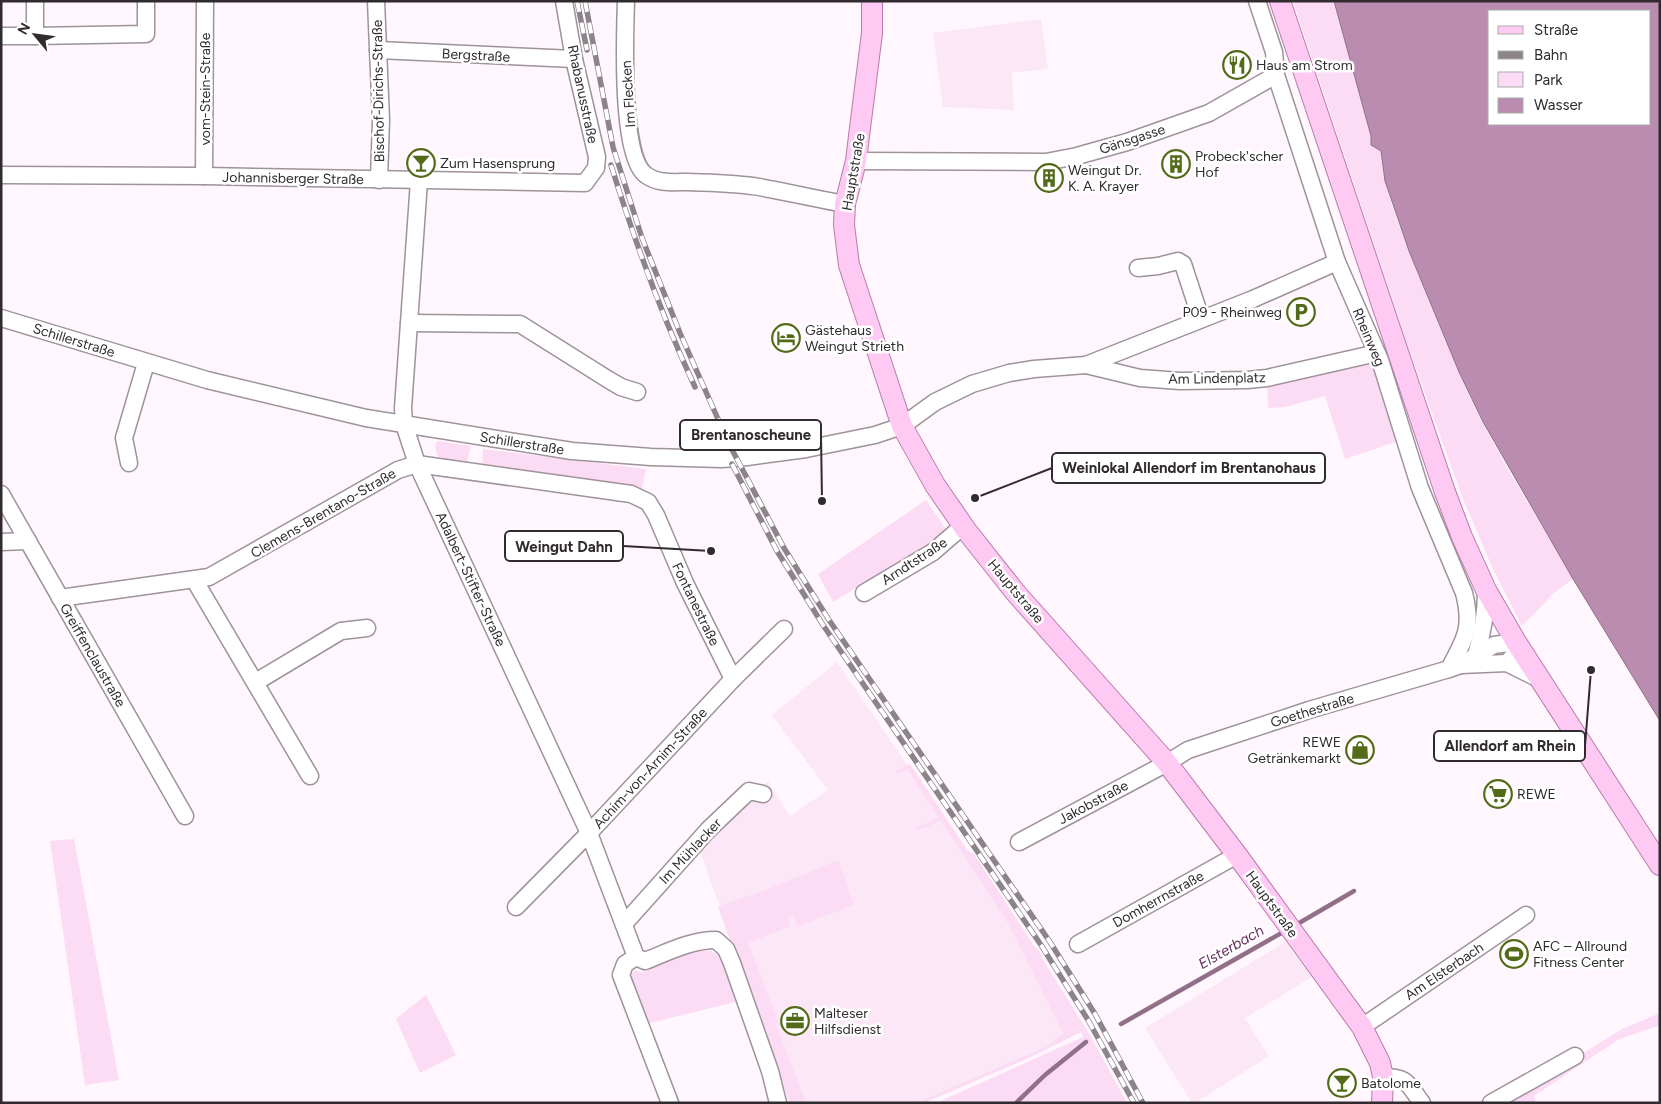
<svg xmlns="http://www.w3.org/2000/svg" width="1661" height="1104" viewBox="0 0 1661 1104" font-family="Figtree,sans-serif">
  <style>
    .built { fill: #fbe7f6 }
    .green { fill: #fcdbf4 }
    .water { fill: #ba8cb0; stroke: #916f89; fill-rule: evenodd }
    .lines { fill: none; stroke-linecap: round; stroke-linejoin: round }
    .stream { stroke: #916f89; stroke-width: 4.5 }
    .minor-casing { stroke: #9e929b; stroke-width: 19 }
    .major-casing { stroke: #b67caa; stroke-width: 22 }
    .minor { stroke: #fff; stroke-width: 16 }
    .major { stroke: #fecaf4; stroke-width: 20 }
    .rail-casing { stroke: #8b858a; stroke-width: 5.5 }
    .rail { stroke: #fff; stroke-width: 4; stroke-dasharray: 11; stroke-linecap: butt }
    .labels { text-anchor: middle; stroke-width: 5; stroke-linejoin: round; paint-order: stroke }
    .street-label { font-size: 14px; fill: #302b2f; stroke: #fff }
    .poi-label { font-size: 14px; fill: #302b2f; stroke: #fff; text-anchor: start }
    .water-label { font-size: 15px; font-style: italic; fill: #672e5e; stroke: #fff }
    .leader { fill: none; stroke: #302b2f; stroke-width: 2 }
    .callout-dot { fill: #302b2f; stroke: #fff; stroke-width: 2 }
    .callout { fill: #fff; stroke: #302b2f; stroke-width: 2 }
    .callout-label { font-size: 15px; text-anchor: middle; font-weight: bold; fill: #302b2f }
  </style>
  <rect width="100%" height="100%" fill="#fff7fd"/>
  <g class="built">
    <polygon points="1041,19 1048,69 1012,73 1014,110 943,107 933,33"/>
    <polygon points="837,662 1035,952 1079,1021 1044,1051 925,1103 789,1103 699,848 768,781 790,816 828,790 772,715"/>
    <polygon points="1285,942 1312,977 1245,1018 1269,1056 1195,1103 1192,1103 1145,1028"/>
  </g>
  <g class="green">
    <path d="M1293 1H1334L1371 136V145L1381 150C1384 196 1404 238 1421 280 1440 328 1459 376 1482 422 1510 476 1543 527 1573 579L1554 593 1522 626 1493 569 1463 499 1409 349Z"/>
    <polygon points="1377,363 1401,440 1345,459 1325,396 1285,407 1268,408 1267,385"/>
    <polygon points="438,441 471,446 467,463 439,458 435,448 436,443"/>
    <polygon points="483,449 646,469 642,489 482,466"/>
    <polygon points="926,500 948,532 833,602 818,574"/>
    <polygon points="910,764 968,851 974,854 1034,946 1040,951 1042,958 1090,1035 1127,1103 936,1103 1083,1037 1081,1032 1031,1057 923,1103 916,1103 1048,1046 1063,1033 1009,925 941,821 916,831 915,828 939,818 908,770 897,774 896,771"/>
    <polygon points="74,839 119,1080 85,1085 50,841"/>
    <polygon points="839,860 854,905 798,926 793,916 787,918 790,926 748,943 779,1023 776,1025 806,1103 790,1103 718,907 749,895 751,896"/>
    <polygon points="696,950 711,951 721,956 739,1001 646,1024 630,979 634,970 641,972 646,971 664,961"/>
    <polygon points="426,995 456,1055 420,1073 396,1019"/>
    <polygon points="1660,1013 1660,1025 1619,1039 1534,1096 1536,1103 1503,1103 1622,1029"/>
  </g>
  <path class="water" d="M1334 1H1660V721L1573 579 1483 422 1459 372 1409 251 1385 181 1381 151 1371 145V136ZM1490 11H1650V124H1490Z"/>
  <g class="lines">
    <g class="stream">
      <polyline points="1294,926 1354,891"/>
      <polyline points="1121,1024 1285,931"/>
      <polyline points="1016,1103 1045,1075 1086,1042"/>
    </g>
    <defs>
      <g id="minor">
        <polyline points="35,1 35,36 146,34 146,1"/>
        <polyline points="376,1 381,120 379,180"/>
        <path d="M626 1C625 33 620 157 646 175 658 184 674 182 687 182 711 183 735 183 759 187 788 192 816 199 845 204"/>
        <path d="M1257 1 1274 52 1276 75 1337 262 1380 360 1420 488 1464 593C1473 628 1465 639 1449 669"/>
        <polyline points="1,36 35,36"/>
        <polyline points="378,50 574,59"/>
        <polyline points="856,161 1046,162 1077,156 1127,142 1209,113 1276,75"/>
        <polyline points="1,175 204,176 585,183 596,168 597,157 574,59 564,1"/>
        <polyline points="204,176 205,1"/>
        <path d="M419 181 403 408 404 424 417 464 589 833 636 957 645 961C668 952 691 940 716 940L726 949 732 963 770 1071 778 1103"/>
        <polyline points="1138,268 1158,266 1178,261 1183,264 1201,319"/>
        <polyline points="1,318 207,380 366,418 572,451 651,457 722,459 747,457 806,449 875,435 902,426 935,402 972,384 1009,373 1034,369 1086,365 1253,299 1337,262"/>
        <polyline points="409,323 520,324 609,380 621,387 637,392"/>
        <polyline points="1086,365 1140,378 1180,381 1247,380 1267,378 1377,353"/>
        <polyline points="129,463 124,438 146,363"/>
        <polyline points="1,494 185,816"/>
        <polyline points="1,542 28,541"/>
        <polyline points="195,581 310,776"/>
        <polyline points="864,593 933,552 963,526"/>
        <polyline points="60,598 209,577 398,470 417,464 631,494 648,502 656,515 685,583 733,679"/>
        <path d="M1476 655C1483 633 1486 613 1486 590"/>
        <polyline points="1461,665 1507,663 1539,679"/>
        <polyline points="256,682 341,631 367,628"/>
        <polyline points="1019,842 1167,763 1188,750 1309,710 1449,669 1461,665 1494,645 1516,642 1514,655 1507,663"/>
        <polyline points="516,907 589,833 733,679 784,629"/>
        <polyline points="624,924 708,830 749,791 763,794"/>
        <polyline points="1078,944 1237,855"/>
        <polyline points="636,957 625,964 621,975 670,1103"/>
        <polyline points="1362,1027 1526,915"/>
        <path d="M1383 1077C1408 1077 1407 1083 1422 1103"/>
        <polyline points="1491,1103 1575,1056"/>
      </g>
      <g id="major">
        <polyline points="872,1 872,33 860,128 856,161 845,204 844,225 849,265 902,426 935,485 966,530 1015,592 1167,763 1237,855 1362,1027 1380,1063 1383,1077 1382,1103"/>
        <polyline points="1280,1 1445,492 1462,537 1486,590 1516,642 1660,865"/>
      </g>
    </defs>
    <use href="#minor" class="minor-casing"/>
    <use href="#major" class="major-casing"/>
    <use href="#minor" class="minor"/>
    <use href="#major" class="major"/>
    <defs>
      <g id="rail">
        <polyline points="577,1 587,50"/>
        <polyline points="585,1 613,147 642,238 680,333 729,444 784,548 829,620 1050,942 1095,1014 1143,1103"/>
        <path d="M611 165C635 242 661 314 695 387"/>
        <polyline points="732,464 777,551 823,625 1041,945 1088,1020 1134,1103"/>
      </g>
    </defs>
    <use href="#rail" class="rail-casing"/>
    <use href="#rail" class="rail"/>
  </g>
  <defs>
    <symbol id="restaurant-ring" viewBox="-11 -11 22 22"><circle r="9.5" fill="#fff" stroke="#536a19" stroke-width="1.5"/><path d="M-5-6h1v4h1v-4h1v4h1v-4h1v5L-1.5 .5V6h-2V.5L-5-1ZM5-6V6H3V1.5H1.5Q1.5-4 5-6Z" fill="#536a19"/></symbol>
    <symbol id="bar-ring" viewBox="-11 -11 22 22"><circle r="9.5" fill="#fff" stroke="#536a19" stroke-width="1.5"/><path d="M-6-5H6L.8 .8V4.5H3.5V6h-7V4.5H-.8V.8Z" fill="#536a19"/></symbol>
    <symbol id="building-ring" viewBox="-11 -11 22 22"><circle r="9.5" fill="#fff" stroke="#536a19" stroke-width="1.5"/><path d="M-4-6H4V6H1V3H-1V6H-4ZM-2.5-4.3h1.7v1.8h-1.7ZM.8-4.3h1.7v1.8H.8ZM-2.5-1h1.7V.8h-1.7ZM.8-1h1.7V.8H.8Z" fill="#536a19"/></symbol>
    <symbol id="parking-ring" viewBox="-11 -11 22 22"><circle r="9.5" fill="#fff" stroke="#536a19" stroke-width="1.5"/><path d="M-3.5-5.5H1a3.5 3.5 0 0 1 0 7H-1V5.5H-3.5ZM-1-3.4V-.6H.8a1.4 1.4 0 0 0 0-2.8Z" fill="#536a19"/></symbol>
    <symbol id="hotel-ring" viewBox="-11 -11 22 22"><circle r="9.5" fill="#fff" stroke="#536a19" stroke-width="1.5"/><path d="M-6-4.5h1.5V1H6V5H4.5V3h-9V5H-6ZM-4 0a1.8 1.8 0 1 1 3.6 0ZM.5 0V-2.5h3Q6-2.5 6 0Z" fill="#536a19"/></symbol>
    <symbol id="shop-ring" viewBox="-11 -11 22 22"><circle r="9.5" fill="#fff" stroke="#536a19" stroke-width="1.5"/><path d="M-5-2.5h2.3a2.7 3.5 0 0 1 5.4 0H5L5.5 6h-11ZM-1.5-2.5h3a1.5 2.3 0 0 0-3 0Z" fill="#536a19"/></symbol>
    <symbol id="supermarket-ring" viewBox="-11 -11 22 22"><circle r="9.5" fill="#fff" stroke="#536a19" stroke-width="1.5"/><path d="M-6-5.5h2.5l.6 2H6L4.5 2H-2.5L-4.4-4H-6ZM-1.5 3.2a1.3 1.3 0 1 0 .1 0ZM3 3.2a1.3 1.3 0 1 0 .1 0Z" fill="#536a19"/></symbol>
    <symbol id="stadium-ring" viewBox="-11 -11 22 22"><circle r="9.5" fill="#fff" stroke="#536a19" stroke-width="1.5"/><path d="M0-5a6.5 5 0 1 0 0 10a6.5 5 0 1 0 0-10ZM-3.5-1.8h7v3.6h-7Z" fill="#536a19"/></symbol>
    <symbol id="office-ring" viewBox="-11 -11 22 22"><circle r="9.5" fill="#fff" stroke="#536a19" stroke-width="1.5"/><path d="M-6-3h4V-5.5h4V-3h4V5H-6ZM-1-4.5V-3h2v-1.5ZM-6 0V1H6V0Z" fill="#536a19"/></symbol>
  </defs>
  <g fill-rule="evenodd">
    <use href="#restaurant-ring" x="1221" y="49" width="32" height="32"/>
    <use href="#bar-ring" x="405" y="147" width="32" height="32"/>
    <use href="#building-ring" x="1160" y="148" width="32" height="32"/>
    <use href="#building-ring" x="1033" y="162" width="32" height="32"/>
    <use href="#parking-ring" x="1285" y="296" width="32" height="32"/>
    <use href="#hotel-ring" x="770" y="322" width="32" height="32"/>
    <use href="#shop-ring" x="1344" y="734" width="32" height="32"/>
    <use href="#supermarket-ring" x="1482" y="778" width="32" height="32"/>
    <use href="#stadium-ring" x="1498" y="938" width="32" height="32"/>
    <use href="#office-ring" x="779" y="1005" width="32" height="32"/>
    <use href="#bar-ring" x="1326" y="1067" width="32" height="32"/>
  </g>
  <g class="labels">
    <g class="street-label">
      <text transform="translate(476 55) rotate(3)" y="5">Bergstraße</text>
      <text transform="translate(205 89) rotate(-90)" y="5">vom-Stein-Straße</text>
      <text transform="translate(378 91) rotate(-91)" y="5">Bischof-Dirichs-Straße</text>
      <text transform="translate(583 94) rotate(78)" y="5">Rhabanusstraße</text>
      <text transform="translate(628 94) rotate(-94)" y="5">Im Flecken</text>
      <text transform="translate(1132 139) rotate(-18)" y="5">Gänsgasse</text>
      <text transform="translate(853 172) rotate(-80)" y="5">Hauptstraße</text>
      <text transform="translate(293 178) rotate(1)" y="5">Johannisberger Straße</text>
      <text transform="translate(1369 337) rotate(67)" y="5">Rheinweg</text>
      <text transform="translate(74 340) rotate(17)" y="5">Schillerstraße</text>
      <text transform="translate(1217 378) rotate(-1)" y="5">Am Lindenplatz</text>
      <text transform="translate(522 443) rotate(9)" y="5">Schillerstraße</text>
      <text transform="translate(323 513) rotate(-30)" y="5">Clemens-Brentano-Straße</text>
      <text transform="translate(914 561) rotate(-33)" y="5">Arndtstraße</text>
      <text transform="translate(471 579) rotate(65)" y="5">Adalbert-Stifter-Straße</text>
      <text transform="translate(1016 591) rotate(50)" y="5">Hauptstraße</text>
      <text transform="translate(696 604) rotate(64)" y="5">Fontanestraße</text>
      <text transform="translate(93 655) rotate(60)" y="5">Greiffenclaustraße</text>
      <text transform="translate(1312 710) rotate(-17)" y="5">Goethestraße</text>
      <text transform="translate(650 768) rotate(-47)" y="5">Achim-von-Arnim-Straße</text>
      <text transform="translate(1093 802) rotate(-28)" y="5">Jakobstraße</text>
      <text transform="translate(690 851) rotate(-47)" y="5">Im Mühlacker</text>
      <text transform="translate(1158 899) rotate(-29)" y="5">Domherrnstraße</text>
      <text transform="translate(1272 904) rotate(54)" y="5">Hauptstraße</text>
      <text transform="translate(1444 971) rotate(-34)" y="5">Am Elsterbach</text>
    </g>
    <g class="poi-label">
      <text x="1256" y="70">Haus am Strom</text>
      <text x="1195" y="161">Probeck'scher<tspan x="1195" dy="16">Hof</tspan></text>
      <text x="440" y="168">Zum Hasensprung</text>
      <text x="1068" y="175">Weingut Dr.<tspan x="1068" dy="16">K. A. Krayer</tspan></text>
      <text x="1282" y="317" text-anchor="end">P09 - Rheinweg</text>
      <text x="805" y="335">Gästehaus<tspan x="805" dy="16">Weingut Strieth</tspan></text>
      <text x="1341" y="747" text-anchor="end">REWE<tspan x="1341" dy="16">Getränkemarkt</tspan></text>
      <text x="1517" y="799">REWE</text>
      <text x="1533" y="951">AFC – Allround<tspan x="1533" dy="16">Fitness Center</tspan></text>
      <text x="814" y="1018">Malteser<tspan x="814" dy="16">Hilfsdienst</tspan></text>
      <text x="1361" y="1088">Batolome</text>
    </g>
    <g class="water-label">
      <text transform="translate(1231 947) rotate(-30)" y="5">Elsterbach</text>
    </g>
  </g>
  <path class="leader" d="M822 501L821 435M975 498L1052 468M711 551L623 546M1591 670L1585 746"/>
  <g class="callout-dot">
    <circle cx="822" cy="501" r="5"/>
    <circle cx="975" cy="498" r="5"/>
    <circle cx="711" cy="551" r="5"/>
    <circle cx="1591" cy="670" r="5"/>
  </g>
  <g class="callout">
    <rect x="680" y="420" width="141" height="30" rx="5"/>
    <rect x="1052" y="453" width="273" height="30" rx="5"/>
    <rect x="505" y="531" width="118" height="30" rx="5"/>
    <rect x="1434" y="731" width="151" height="30" rx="5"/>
  </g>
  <g class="callout-label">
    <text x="751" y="440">Brentanoscheune</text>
    <text x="1189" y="473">Weinlokal Allendorf im Brentanohaus</text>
    <text x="564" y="552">Weingut Dahn</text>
    <text x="1510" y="751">Allendorf am Rhein</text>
  </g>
  <rect width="1661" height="1104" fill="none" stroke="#302b2f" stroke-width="5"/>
  <rect x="1488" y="10" width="162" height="115" fill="#ffffff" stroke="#acaaac"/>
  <rect x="1498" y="26" width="25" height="8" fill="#fecaf4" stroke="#acaaac"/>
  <text x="1534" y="35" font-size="15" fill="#302b2f">Straße</text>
  <rect x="1498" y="51" width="25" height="8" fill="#8b858a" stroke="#acaaac"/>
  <text x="1534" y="60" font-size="15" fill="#302b2f">Bahn</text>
  <rect x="1498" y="72" width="25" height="15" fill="#fcdbf4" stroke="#acaaac"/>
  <text x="1534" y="85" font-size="15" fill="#302b2f">Park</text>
  <rect x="1498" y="98" width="25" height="15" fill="#ba8cb0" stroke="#acaaac"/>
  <text x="1534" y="110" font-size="15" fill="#302b2f">Wasser</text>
  <g transform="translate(35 35) rotate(299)" stroke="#ffffff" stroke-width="4" paint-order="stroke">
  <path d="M0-4L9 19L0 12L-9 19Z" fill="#302b2f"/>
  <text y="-8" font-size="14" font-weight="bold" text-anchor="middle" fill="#302b2f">N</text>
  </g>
</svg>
